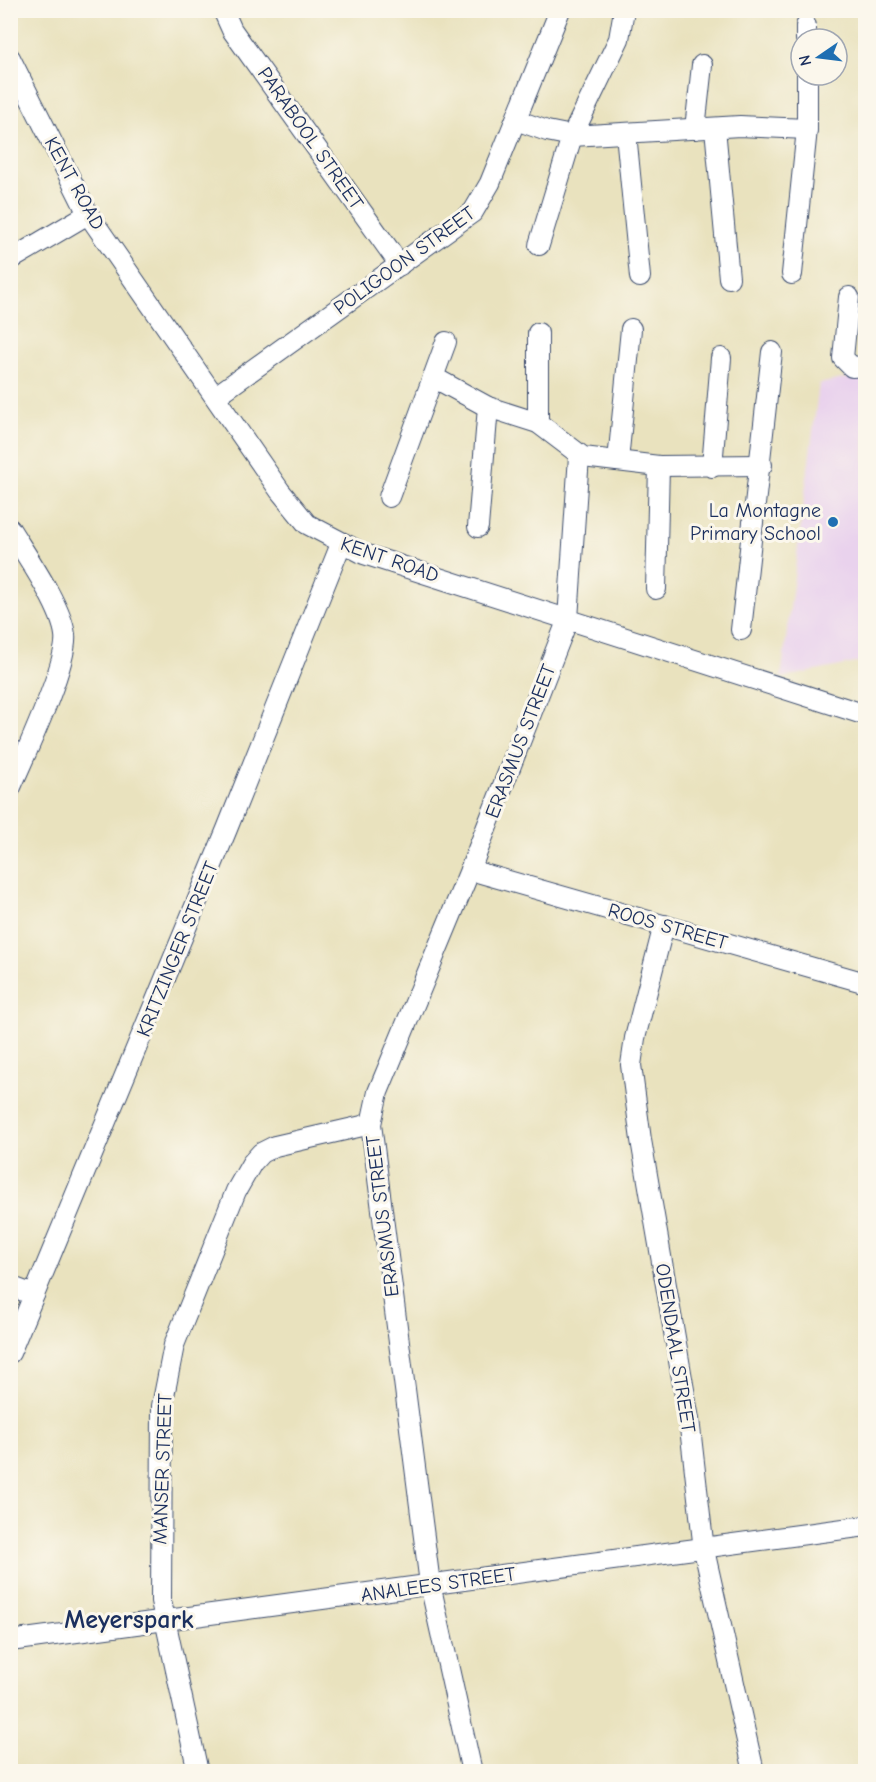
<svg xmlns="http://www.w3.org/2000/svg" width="876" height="1782" viewBox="0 0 876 1782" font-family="'Comic Neue',sans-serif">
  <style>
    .built { fill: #e9d2ed }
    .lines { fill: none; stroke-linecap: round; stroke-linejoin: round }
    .minor-casing { stroke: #3a4a6c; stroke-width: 22 }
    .minor { stroke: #fff; stroke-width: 20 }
    .poi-dot { fill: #1f6fb2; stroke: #fbf7ec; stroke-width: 2 }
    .labels { text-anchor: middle; stroke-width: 6; stroke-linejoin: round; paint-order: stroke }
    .street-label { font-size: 20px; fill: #1b2f5e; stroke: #fbf7ec }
    .poi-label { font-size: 20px; fill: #1b2f5e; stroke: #fbf7ec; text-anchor: end }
    .district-label { font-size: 26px; font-weight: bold; fill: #1b2f5e; stroke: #fbf7ec }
  </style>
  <rect width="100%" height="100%" fill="#fbf7ec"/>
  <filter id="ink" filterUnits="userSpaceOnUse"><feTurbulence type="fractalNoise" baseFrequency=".0167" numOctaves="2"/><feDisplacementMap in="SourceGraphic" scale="12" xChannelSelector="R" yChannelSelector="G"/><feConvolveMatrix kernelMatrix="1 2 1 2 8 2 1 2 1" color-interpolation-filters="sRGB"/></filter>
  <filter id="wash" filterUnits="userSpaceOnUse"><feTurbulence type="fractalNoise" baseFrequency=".008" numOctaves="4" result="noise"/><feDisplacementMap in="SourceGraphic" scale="24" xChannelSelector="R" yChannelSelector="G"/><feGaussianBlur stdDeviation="1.35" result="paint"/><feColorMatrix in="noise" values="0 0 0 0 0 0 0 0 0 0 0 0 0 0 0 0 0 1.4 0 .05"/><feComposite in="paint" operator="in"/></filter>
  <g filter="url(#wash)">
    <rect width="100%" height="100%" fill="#e9e2be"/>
    <polygon class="built" points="865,374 865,661 781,678 819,384"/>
  </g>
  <g filter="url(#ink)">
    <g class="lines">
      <defs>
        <g id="minor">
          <polyline points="223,10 232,30 400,265"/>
          <polyline points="806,26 806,39"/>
          <polyline points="10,58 88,214 280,491 307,524 364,554 866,715"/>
          <polyline points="516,120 547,131 572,136 740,126 807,129"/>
          <polyline points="715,128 729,278"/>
          <polyline points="695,129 702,65"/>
          <polyline points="626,133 640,277"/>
          <polyline points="539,245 572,136 619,39 624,10"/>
          <polyline points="10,260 88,214"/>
          <polyline points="792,274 807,129 807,75"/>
          <polyline points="849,297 843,358 852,367 866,366"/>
          <polyline points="538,333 538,423"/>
          <polyline points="433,377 488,407 538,423 583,457 659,466 762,465"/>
          <polyline points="216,396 473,212 490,183 560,10"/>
          <polyline points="618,461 631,329"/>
          <polyline points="712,467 721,358"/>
          <polyline points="389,497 446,342"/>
          <polyline points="478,527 488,407"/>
          <path d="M10 529C26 555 62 607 65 635 69 662 23 759 10 789"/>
          <polyline points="656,589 659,466"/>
          <polyline points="741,630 772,352"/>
          <polyline points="470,870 866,983"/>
          <polyline points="664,925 635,1038 631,1065 641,1140 689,1419 704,1550 754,1772"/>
          <polyline points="10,1286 34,1295"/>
          <polyline points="10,1353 227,829 341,544"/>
          <polyline points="10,1641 866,1526"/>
          <polyline points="198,1772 161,1601 162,1406 174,1345 236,1191 252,1163 261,1153 275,1146 371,1124"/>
          <polyline points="472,1772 430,1584 371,1124 378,1092 470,870 568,619 579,456"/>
        </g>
      </defs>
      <use href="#minor" class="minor-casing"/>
      <use href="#minor" class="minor"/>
    </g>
  </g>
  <circle class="poi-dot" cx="833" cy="522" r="6"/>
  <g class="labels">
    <g class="street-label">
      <text transform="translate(311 138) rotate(55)" y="7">PARABOOL STREET</text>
      <text transform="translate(75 183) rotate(61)" y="7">KENT ROAD</text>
      <text transform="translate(404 260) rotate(-36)" y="7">POLIGOON STREET</text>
      <text transform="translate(390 559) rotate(19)" y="7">KENT ROAD</text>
      <text transform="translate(520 741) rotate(-69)" y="7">ERASMUS STREET</text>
      <text transform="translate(668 926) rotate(16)" y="7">ROOS STREET</text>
      <text transform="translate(177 949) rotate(-68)" y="7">KRITZINGER STREET</text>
      <text transform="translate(382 1216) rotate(-97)" y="7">ERASMUS STREET</text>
      <text transform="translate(676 1348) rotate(81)" y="7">ODENDAAL STREET</text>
      <text transform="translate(162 1469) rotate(-88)" y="7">MANSER STREET</text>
      <text transform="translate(438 1584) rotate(-8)" y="7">ANALEES STREET</text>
    </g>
    <g class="poi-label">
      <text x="821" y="517">La Montagne<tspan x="821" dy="23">Primary School</tspan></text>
    </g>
    <g class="district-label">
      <text x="129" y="1628">Meyerspark</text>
    </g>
  </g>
  <rect width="876" height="1782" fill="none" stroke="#fbf7ec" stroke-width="36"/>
  <g transform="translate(819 57) rotate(256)"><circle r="28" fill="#fbf7ec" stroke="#a1a7b3" stroke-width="1.5"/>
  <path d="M0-4.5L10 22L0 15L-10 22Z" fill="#1f6fb2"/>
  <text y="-9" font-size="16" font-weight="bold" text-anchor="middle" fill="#1b2f5e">N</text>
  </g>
</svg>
